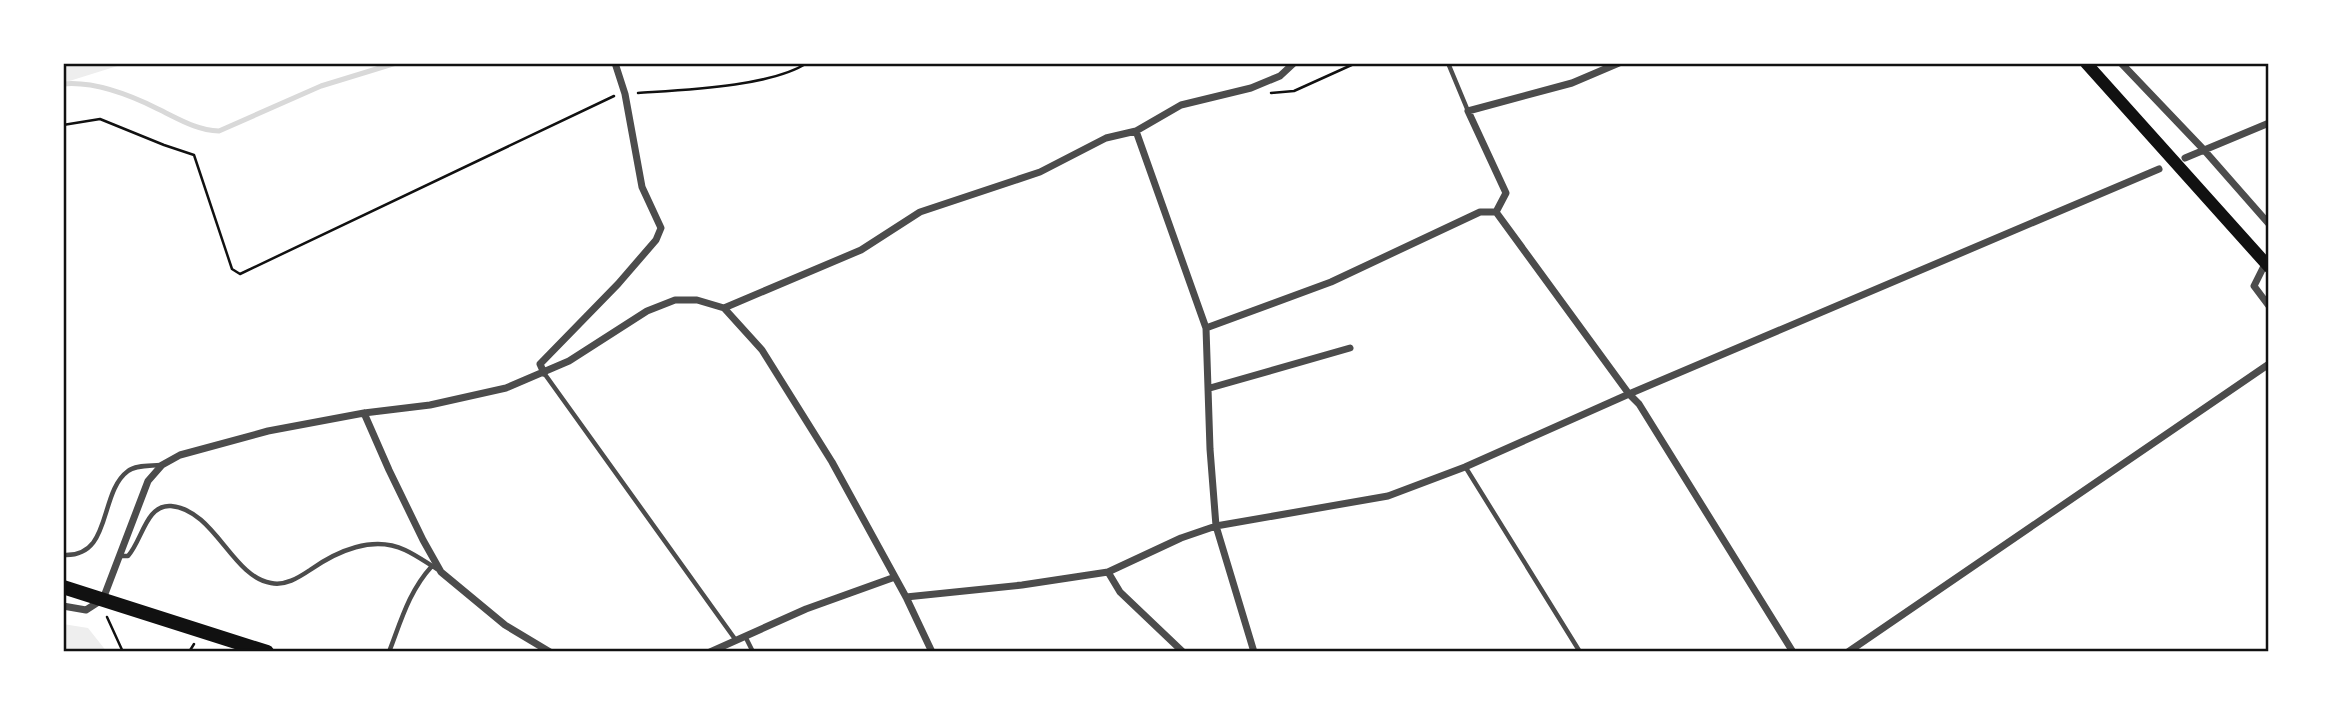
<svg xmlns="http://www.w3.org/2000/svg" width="2332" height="715" font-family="'Nunito Sans',sans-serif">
  <rect width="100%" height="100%" fill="#fff"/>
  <path fill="#eee" d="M63,63h64l-64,20z
    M63,624l25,4 19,24h-44z"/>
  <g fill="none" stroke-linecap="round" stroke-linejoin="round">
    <path stroke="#d9d9d9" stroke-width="5" d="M63,84c32,-3 67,11 95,25 21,10 38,21 61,22l102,-45 75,-23"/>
    <path stroke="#111" stroke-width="2.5" d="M638,93c44,-3 132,-6 169,-30
      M1271,93l23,-2 62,-28
      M63,125l37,-6 64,26 30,10 38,114 8,5 374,-178
      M107,617l16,35
      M189,652l5,-8"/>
    <path stroke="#4c4c4c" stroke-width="4.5" d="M1448,63l20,48
      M544,373l191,266
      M1466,468l114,184
      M63,555c50,3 35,-62 65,-84 7,-6 22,-5 32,-6
      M120,556h8c14,-15 18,-52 43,-50 44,4 61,71 100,77 14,3 27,-5 39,-13 27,-19 63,-35 95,-20 11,5 22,13 32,19
      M745,636l8,16
      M389,652c12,-31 20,-61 43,-86"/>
    <path stroke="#4c4c4c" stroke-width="7" d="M2121,63l83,87 65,74
      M1136,131l70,197 4,121 6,77 38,126
      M2185,158l84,-35
      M1496,212l133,182 10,10 154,248
      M1496,212l10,-19 -38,-82 104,-28 47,-20
      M2269,256l-15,30 15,20
      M724,308l137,-58 59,-38 120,-40 66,-34 30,-7 45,-26 70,-17 29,-12 14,-13
      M1206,328l125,-46 149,-70h16
      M544,373l-4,-9 78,-80 38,-44 5,-12 -19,-41 -17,-93 -10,-31
      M1210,388l140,-40
      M364,413l25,57 34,70 18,32 64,53 45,27
      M1108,572l12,20 63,60
      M906,597l116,-12 86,-13 73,-34 35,-12 172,-30 77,-29 164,-73 530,-225
      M63,606l23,4 17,-11 45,-118 14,-16 18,-10 88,-24 96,-18 66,-8 76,-17 63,-27 78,-50 28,-11h22l27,8 38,42 70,112 74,135 26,55
      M710,652l96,-43 89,-32
      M1848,652l421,-288"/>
    <path stroke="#111" stroke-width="12" d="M2086,63l183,204"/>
    <path stroke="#111" stroke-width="14" d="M63,587l204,65"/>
  </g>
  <rect width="2332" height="715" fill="none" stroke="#ffffff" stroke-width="130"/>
  <rect x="65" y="65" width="2202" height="585" fill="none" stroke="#111" stroke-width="2.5"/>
</svg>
